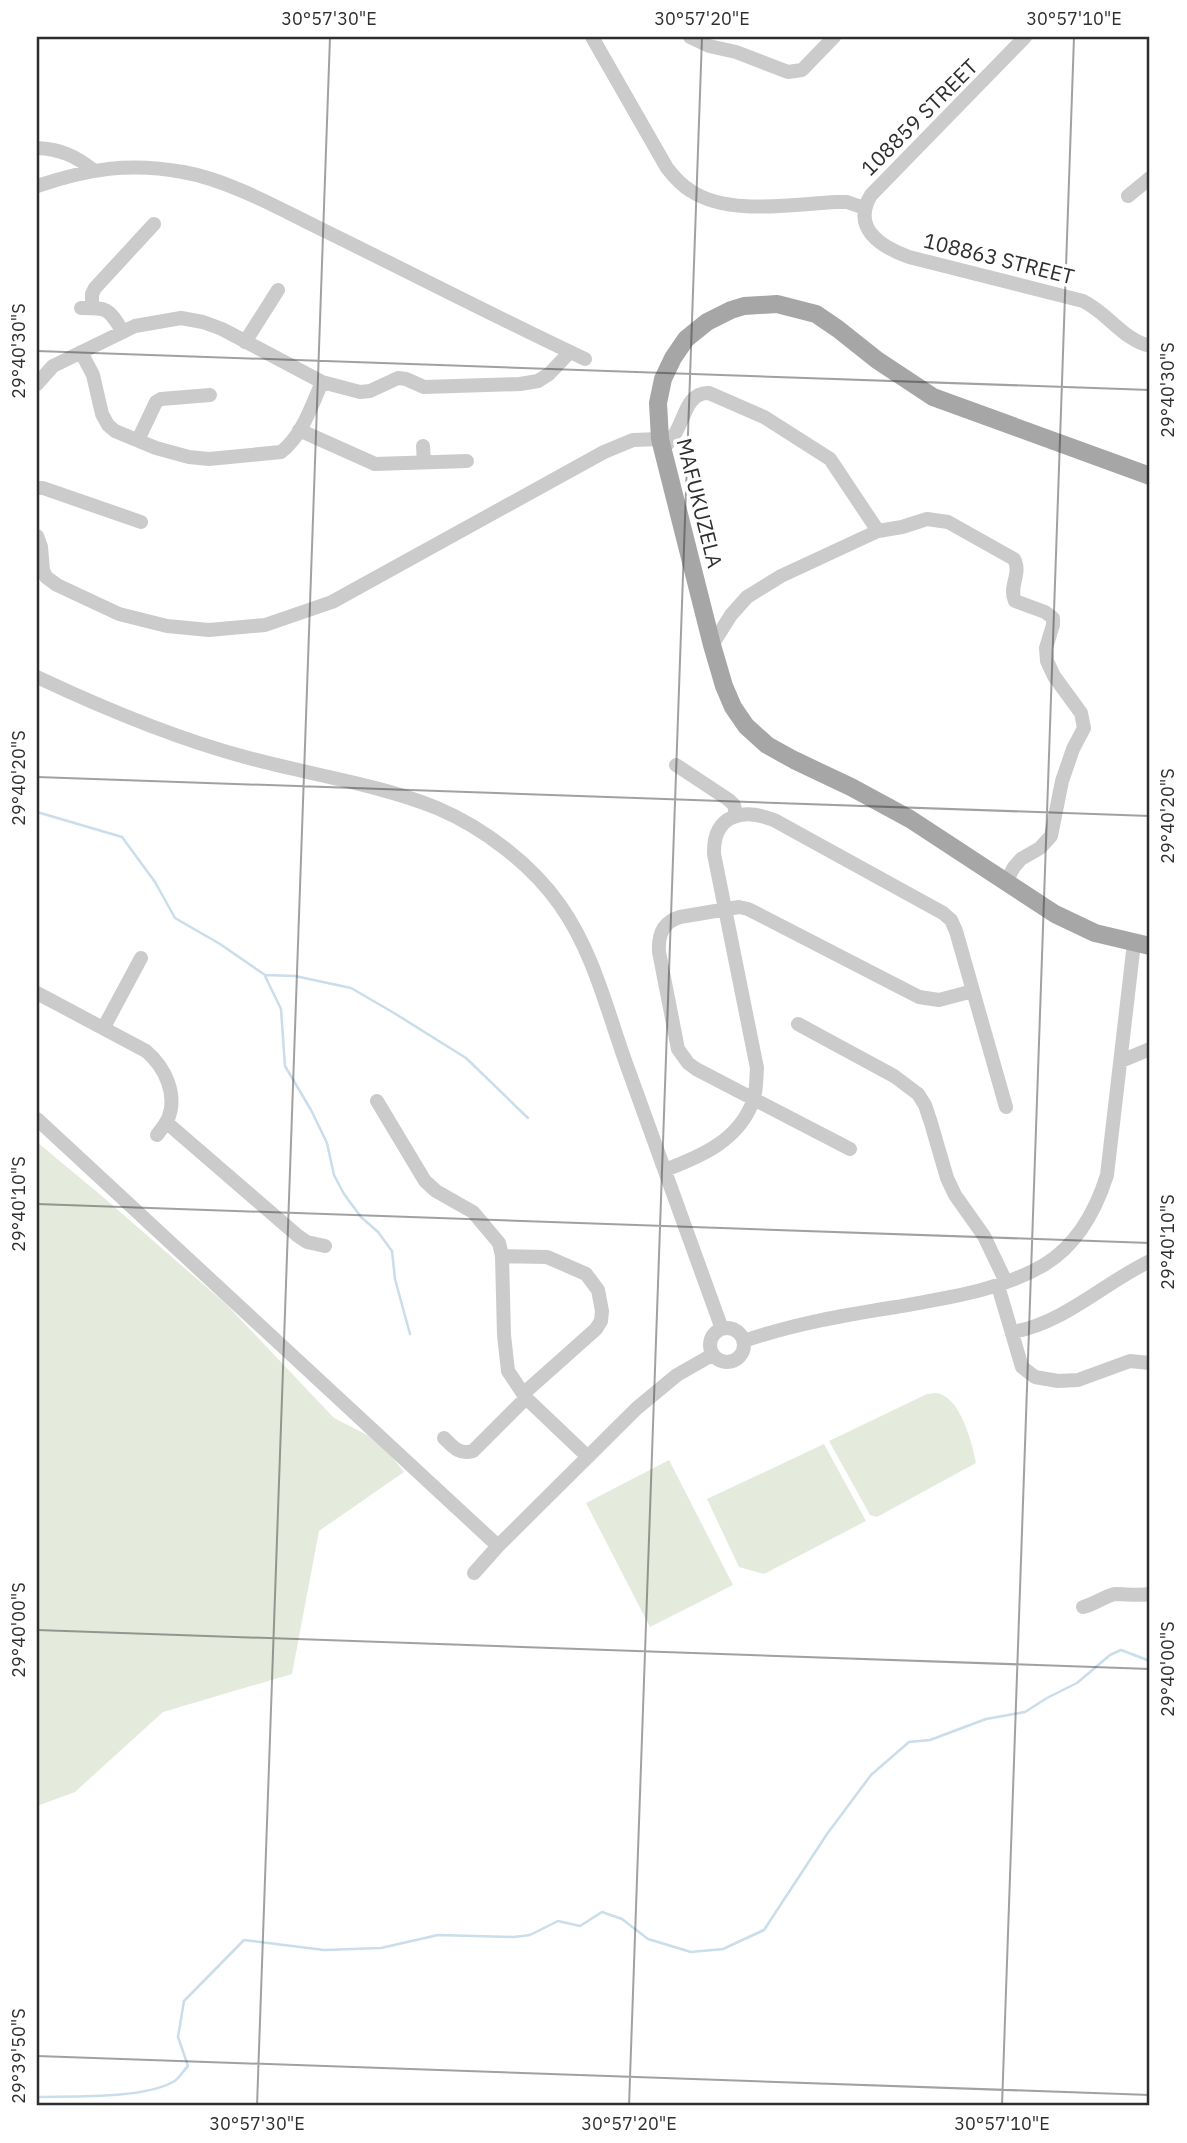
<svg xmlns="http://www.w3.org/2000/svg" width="1187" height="2143" font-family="'IBM Plex Sans',sans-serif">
  <rect width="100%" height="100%" fill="#fff"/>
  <path fill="#e4ebdc" d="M37,1142l66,55 124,108 107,113 45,23 25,31 -85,59 -27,143 -129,38 -88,80 -38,14z
    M936,1393c24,3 36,49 40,70l-99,54 -7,-2 -41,-74 98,-47z
    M824,1444l42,77 -102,53 -25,-7 -32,-68z
    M669,1460l64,125 -83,42 -64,-124z"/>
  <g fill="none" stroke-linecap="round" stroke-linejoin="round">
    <path stroke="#c9ddeb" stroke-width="2.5" d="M37,812l85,25 33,45 20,36 45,26 45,31 30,1 56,12 43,25 72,45 62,60
      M265,976l16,33 4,57 26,44 16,33 7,32 10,19 17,23 17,15 14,19 3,28 15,55
      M37,2097c35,-1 105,2 136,-15 6,-3 10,-11 15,-16l-10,-29 6,-36 60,-61 80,10 57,-2 57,-13 76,2 16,-2 28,-14 22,5 22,-14 20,7 26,20 43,13 32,-3 41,-19 63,-96 44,-59 38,-33 21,-2 56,-21 39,-7 22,-14 30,-15 33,-28 11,-5 29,11"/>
    <path stroke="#cbcbcb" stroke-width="14" d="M592,37l75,131c7,9 14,17 24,23 38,25 102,13 145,11h11l17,6
      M690,37l19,9 27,6 52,20 14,-2 32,-33
      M1025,37l-154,158c-20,33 10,52 38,62l174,44c25,12 40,39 67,45
      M37,148c23,1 39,8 56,22
      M37,186c51,-17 92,-24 146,-14 46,8 97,37 138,57 88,43 175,88 264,130
      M1128,196l22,-18
      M81,308c28,0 27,0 42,24
      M92,308v-14l3,-6 59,-64
      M245,342l33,-52
      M81,352l12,23 9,39 6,11 7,6 41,17 33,9 20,2 72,-7c21,-16 31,-47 41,-70
      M37,384l16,-18 82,-40 46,-8 22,4 19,7 100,53 38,10 10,-1 28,-13 8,1 18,8 96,-3 18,-3 11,-7 21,-22
      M299,430l76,34 92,-3
      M138,440l18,-38 5,-3 49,-4
      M423,446l1,16
      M663,449c5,-6 11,-12 14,-19 8,-14 11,-38 32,-37l55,24 66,42 48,72 -97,45 -34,21 -16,18 -19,30
      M37,488h6l98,34
      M878,531l24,-4 25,-8 21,3 66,37c8,15 -6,28 1,42l30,11 8,6v7l-7,23 1,13 7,15 27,37 3,15 -11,21 -11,32 -11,55 -11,12 -19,11 -7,8 -8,15
      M37,536l4,11 2,23 3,7 11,8 62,29 48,12 42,4 56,-5 67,-23 272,-150 29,-12 27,-1
      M37,677c68,32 139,62 212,81 62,17 129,26 188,50 47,20 94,56 123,97 34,48 47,106 67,161 31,88 64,175 95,263
      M676,765l53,35 5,5 2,10
      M37,993l109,58c19,16 33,45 21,70 -3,5 -7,10 -10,14
      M798,1024l96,52 24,18 7,11 6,18 16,55 8,17 29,41 22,46
      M104,1027l37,-69
      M1121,1061l29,-12
      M377,1101l48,80 11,10 37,21 26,31 3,13 2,79 4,36 18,27 62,59
      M37,1119l461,427
      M166,1122l132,114 9,6 18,4
      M850,1149l-154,-80 -8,-6 -10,-14 -19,-97c-1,-17 4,-30 21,-35l59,-10 9,2 171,88 20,3 34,-9
      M665,1170c37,-14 74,-30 88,-69 4,-10 3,-23 4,-33l-43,-214c-1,-40 29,-46 60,-34l169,93 8,7 5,11 50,176
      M502,1256l45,1 39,17 12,16 4,21 -1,10 -5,8 -73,65
      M998,1286l24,81 13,10 23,4 20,-1 52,-19 20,2
      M710 1345a17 17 0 1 1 34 0a17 17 0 1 1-34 0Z
      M1013,1332c51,-9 91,-49 137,-71
      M744,1341c49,-17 101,-26 152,-34 50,-9 103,-16 148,-42 33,-20 52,-55 63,-90l27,-232
      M444,1438c9,9 15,17 29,13l53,-53
      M474,1573l24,-27 139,-138 40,-33 35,-20
      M1083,1607c10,-2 24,-12 32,-13 12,0 23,2 35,0"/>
    <path stroke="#a6a6a6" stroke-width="18" d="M1150,476l-217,-79 -56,-37 -39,-31 -22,-15 -39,-10 -33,2 -13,4 -24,12 -21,17 -13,19 -10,21 -5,24 2,36 52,206 12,41 9,21 13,19 21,19 27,15 57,27 59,32 145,95 40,19 55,13"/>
  </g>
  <path fill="none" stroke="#2e2e2e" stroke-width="2" stroke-opacity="0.45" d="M37,351l1113,39M37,777l1113,39M37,1204l1113,39M37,1630l1113,39M37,2056l1113,39M257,2106l73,-2069M629,2106l73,-2069M1002,2106l72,-2069"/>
  <g text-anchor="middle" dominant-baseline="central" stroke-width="7" stroke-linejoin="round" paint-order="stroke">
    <g font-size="21" fill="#2e2e2e" stroke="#fff">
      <text transform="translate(919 117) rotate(-45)">108859 STREET</text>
      <text transform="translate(999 258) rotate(14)">108863 STREET</text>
      <text transform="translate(700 503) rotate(76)">MAFUKUZELA</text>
    </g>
  </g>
  <rect width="1187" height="2143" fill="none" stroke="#ffffff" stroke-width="77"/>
  <rect x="38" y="38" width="1110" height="2066" fill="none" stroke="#2e2e2e" stroke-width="2.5"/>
  <g font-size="18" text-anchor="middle" fill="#2e2e2e">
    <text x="329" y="25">30°57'30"E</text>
    <text x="702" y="25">30°57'20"E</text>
    <text x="1074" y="25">30°57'10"E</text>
    <text transform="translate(19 351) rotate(-90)" y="6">29°40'30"S</text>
    <text transform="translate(1168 390) rotate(-90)" y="6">29°40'30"S</text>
    <text transform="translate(19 778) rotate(-90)" y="6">29°40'20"S</text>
    <text transform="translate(1168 816) rotate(-90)" y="6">29°40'20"S</text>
    <text transform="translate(19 1204) rotate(-90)" y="6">29°40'10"S</text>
    <text transform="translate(1168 1242) rotate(-90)" y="6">29°40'10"S</text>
    <text transform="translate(19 1630) rotate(-90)" y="6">29°40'00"S</text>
    <text transform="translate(1168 1669) rotate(-90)" y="6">29°40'00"S</text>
    <text transform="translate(19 2056) rotate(-90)" y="6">29°39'50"S</text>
    <text x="257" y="2130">30°57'30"E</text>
    <text x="629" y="2130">30°57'20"E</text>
    <text x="1002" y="2130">30°57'10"E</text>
  </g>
</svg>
